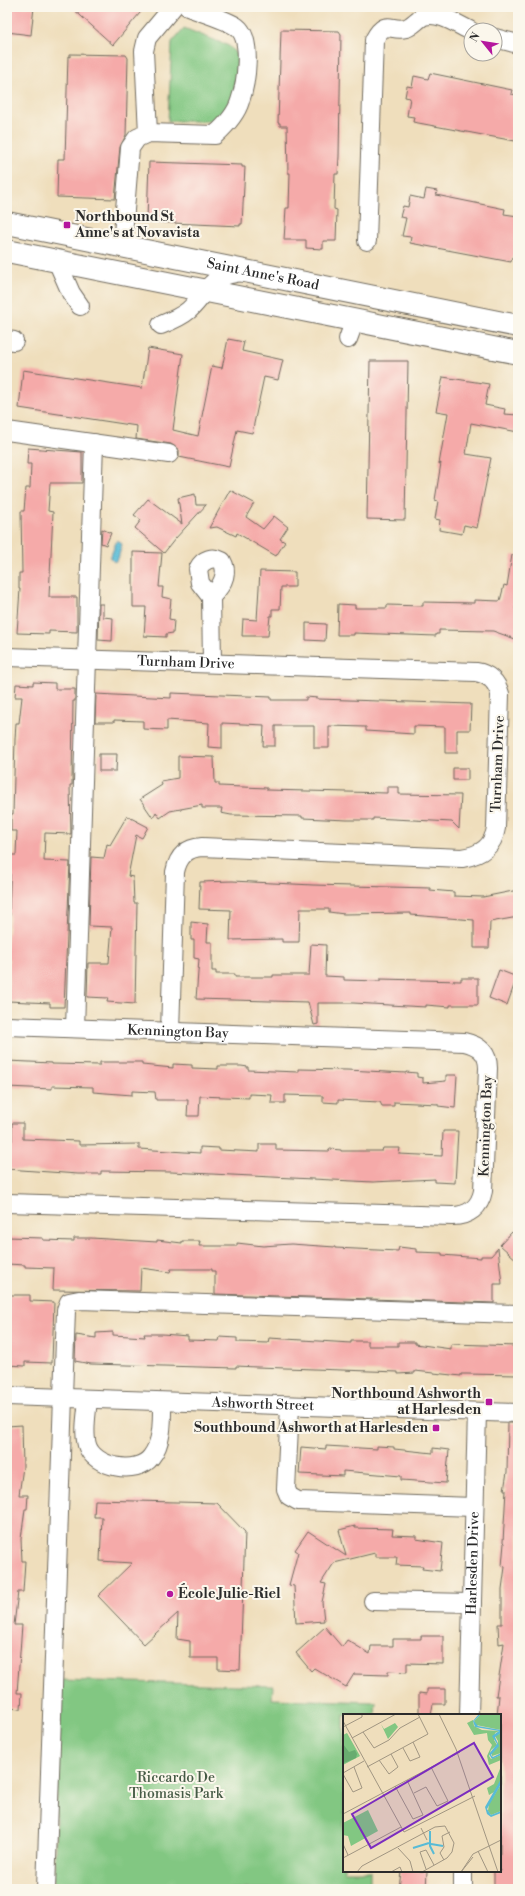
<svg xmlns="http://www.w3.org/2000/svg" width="525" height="1896" font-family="'Libre Bodoni',serif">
  <rect width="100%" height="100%" fill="#fbf7ec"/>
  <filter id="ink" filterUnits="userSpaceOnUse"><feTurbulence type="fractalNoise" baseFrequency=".025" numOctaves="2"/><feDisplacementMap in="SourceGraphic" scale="8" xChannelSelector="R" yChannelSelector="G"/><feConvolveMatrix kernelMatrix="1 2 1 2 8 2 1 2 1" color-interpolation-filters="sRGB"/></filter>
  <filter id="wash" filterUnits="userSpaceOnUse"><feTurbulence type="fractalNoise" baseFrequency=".012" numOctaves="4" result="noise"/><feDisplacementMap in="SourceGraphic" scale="16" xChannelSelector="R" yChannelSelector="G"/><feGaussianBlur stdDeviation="0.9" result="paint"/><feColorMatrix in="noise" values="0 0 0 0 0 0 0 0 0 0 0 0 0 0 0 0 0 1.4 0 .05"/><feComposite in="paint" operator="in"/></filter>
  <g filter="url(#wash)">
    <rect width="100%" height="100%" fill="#efdebc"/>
    <path fill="#82c782" stroke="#567956" d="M184,28l45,18 8,9 -1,45 -20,21h-48l4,-79z
      M60,1680l213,6 -1,13 104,3 -1,13h-31v156h26v18h-316z"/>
    <path fill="#58bbd6" stroke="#427380" d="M117,540l5,4 -4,15 -4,3 -4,-4z"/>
    <g id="blocks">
      <path fill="#f5aaa9" d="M7,7h27l-3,28 -24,-3z
        M71,7h74l-32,38z
        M281,30l58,1 2,3 -2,122 -1,18h-3l-1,35 3,1 -1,31h-13v8l-17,-1v-8h-22l2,-32h3l1,-35h-2l-1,-47h-7v-3h-2z
        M70,54l56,1 2,3 -2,77 -6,12 -5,52 -58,-2 1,-38h7l3,-103 2,1z
        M430,73l82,17 -1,4 7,1v42l-2,-1 -1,5 -102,-19 1,-5 -7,-1 3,-18 -5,-1 2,-11 5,1 2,-11 14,3z
        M149,162l93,3v2h3l-3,57h-2v2l-91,-4v-2h-2z
        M426,189l11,2 -1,4 69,14 -1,5 14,2v42l-6,-1 -1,5 -101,-19 1,-6 -9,-1 4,-18 -6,-1 3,-11 5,1 2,-11 14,3z
        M228,339l16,3 -2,9 41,9 -5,20 -14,-3 -12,56 -15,-3 -8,37 -50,-10v-7l-8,-6 -35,-5 1,-13 -118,-18 4,-38 119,18 6,-40 35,6 -10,76 25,6 14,-70 10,2z
        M370,361h38l-3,159 -38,-1z
        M443,377l46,7 -4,21 20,4 -1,5 14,1v17l-47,-9 -5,31 25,4 -14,70 -13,-3 -2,9 -23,-4 1,-10 -5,-1 3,-18 -3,-1 6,-37 -2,1 9,-51 -12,-2z
        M28,448l54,4v31h-32l-2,28 5,1 -4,85h28v35l-28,-1v3l-32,-1 3,-44h-1v-16h3l-1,-62h3l2,-23h4l1,-24h-4z
        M230,490l24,13 -8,14 17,12 11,-13 14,11 -8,12 5,3 -9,14 -39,-23 -1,3 -19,-9 -8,1z
        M195,494l1,11h10l-31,34 -11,14 -29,-25 6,-8 -7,-5 14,-16 34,25 -4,-26z
        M102,529l9,4 -5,12 -5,-2z
        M133,552l29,1 -3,34h4l-1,10 9,2 -2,20 5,1 -1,13 -7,1v3l-22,-1 2,-29h-13z
        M512,555l6,1v43l-3,10 3,1v30l-25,-9 -54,-1v4h-3v2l-82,-3v2h-17l1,-31 17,1v3h32v-3l36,1v-4l51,1v-3l26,1 4,-16 3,1z
        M260,571l35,1v15h-14l-1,22h-8v7h-2l-2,20h-26l1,-17 14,1z
        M99,604h4v13l10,1 -1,23 -14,-1z
        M306,623l20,1 -1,17 -19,-1z
        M33,682l22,1v6h20v12h-2l-1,84h-2l1,49 -26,-1 -1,28 26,1 -6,145h-14v-4l-42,-2 1,-42h-2v-15l3,-31h-1l2,-58h5l1,-24h-6v-17h2l2,-75 1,-16h3l3,-26h-7l1,-13 17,1z
        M171,693l100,4v3h35v-3l12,1v1l153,5 -1,26h-13v23h-12v-26l-31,-1v8l-48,-3v-4l-37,-1v22h-15v-22h-39v20h-12l1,-21 -42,-2v25l-14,-1 1,-24 -42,-3v10l-24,-1v-8l-29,-1v2h-19l1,-28 75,4z
        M99,754h18l-1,17h-17z
        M178,756l36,1 1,26h4v3l48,2v2l120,3v-6h12v7l62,1 -2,34 -7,-7 -19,-1 -60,-3v2h-26l-45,-2v-2l-71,-1 -10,-2 1,-5h-20v-3l-32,6 -10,7 -4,-6 -3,6 -13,-19 22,-14 -1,-4 17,-3z
        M453,768h15v12h-15z
        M127,816l21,11 -6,11 -6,-3 -8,41 5,1 1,26h3l-2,101 -28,-2 1,-4 -21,-1 1,-34h21l3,-36 -23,-1 2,-69 13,1 3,-14 3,1z
        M232,881l81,4 117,3v2l24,2v4l29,1 35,-7v27l-28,5 -1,26h-15v-28l-63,-5v-2l-67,1 -15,-2v-3h-29l-1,33h-17v-3l-52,1 1,-30 -32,-1 1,-27z
        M191,922l17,2 -1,18h5v29h4v3h19v3h38v-2h36l2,-31 15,1 -1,31 19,1v3l36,1v-2l81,2v-3h17v27h-28v2l-24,-2v2l-73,-4h-35v21l-4,1 -6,-23 -112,-3 3,-40 -5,-1v-18h-3z
        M499,970l18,7 -10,28 -18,-7z
        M7,1061l45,2v1l48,1v-3h42v3l31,3v-4l19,1v3l26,1v-3h23l7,1v3l50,2v-3l49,1 59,3v-1l11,1v4l6,1v5l23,-2v-6h11l-2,33 -17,-2v-2l-44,-2v4h-12l-2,-4 -42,-2v3l-15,-1v-6l-38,-1v8h-14l1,-8 -23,-1v4l-49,-2 -1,20h-12l1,-16h-32l-1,-8 -23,-1v4l-39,-3v-5l-41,-1v3l-45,-2z
        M12,1123h11v16l56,2v4l60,-1v5l61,4v-6l19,1v2l40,2v-8h17v6l53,1 1,-2 11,1v1h41l1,-3h17l-1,6 43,2 1,-25h15l-3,52 -20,-1v-3l-62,3 -202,-10 -70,-1v3h-23l-71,-5v-28h5z
        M512,1232l6,5v24l-18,-16z
        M7,1237l36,1v2l31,1v-3h17l66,4v-2l25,3v-2h18l-1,5h38v-3l26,3 28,-2 44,3v1l63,3 1,-4 17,2v3l26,1v2l39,3v-2h10l7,-8 4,36h-8v19l-279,-9v-23h-3v-2h-41l-1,3 -29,-4 -1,23 -87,-1 1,-22 -29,-1v-2l-18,-1z
        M7,1295h23v6l24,1 -2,61 -27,-1v4l-18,-1z
        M113,1332v3l32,2 -1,-3h18l26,2v4l31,1 1,-4 17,1v4l31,1 1,-5 82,5v-2h17v5h30v-4h17v2l36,5v-5l67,2v29l-51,-1h-6v2l-46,-5v2l-17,1v-2l-141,-5 -21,-1v2l-145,-4 -16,-3 1,-26 20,3v-5z
        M508,1423h10v455l-1,11h-23v-18h6v-156h-3l2,-19h-3l8,-53 -5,1 -1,-20h4v-35l3,-22 -3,-1 2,-23 -1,-1 3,-52h-2l3,-18z
        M22,1425l1,42 -4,28h9l-1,14h-2l-4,30 1,22h3l-2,31h-5l-4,33h8l-5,68h5l-1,16 -14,-1v-282z
        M326,1446l51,3v-3l17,1v2l39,4v-5l16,2 -3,33 -45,-3v-4l-58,-5v5l-44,-2 2,-27 25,2z
        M95,1500l122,3 28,29 -5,138 -22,-1v-11h-28v-17l-13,-2 1,-26 -34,31 -46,-48 34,-33 -32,-2 2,-44h-8z
        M355,1526v2l38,1 -1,6 24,1v3l27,4 -3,28 -18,-2 1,-3 -27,-1 1,-8h-22v-4l-41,10 -13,20 5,1 -4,18 2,19 -28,2 -2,-37 -5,-1 9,-33 -3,-2 13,-19 38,25 -7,-26z
        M325,1627l17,20 5,-7 23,14 1,-8h22v-7h28v-3h22v28l-36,-1v9l-19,-1v4l-34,-1 -8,13 -32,-19 -3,3 -15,-18z
        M427,1689h18v15h-12l-2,11h-12v-22l8,1z
        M401,1871h26l-1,18h-27z"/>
    </g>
  </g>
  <g filter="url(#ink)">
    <use href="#blocks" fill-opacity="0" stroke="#706a5e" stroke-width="1"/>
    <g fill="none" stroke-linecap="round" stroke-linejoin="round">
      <g stroke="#706a5e" stroke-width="20">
        <g id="minor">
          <path d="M495,38l23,6"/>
          <path d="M148,133l-4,-82 3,-13 26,-31"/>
          <path d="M367,241l7,-201c12,-22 16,-8 32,-12 7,-2 11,-9 18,-12 15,-5 34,9 47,15"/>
          <path d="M122,247l8,-99 7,-10 11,-5 67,2c10,-9 21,-20 25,-34 6,-17 13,-62 -3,-74 -9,-7 -37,-15 -49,-20"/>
          <path d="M57,261l14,32 9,13"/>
          <path d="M161,325c10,-4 20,-8 28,-15 22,-21 19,-35 55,-38"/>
          <path d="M348,339l7,-19"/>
          <path d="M7,340l7,1"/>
          <path d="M7,431l162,23"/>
          <path d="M211,597l-11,-14 -2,-14c5,-10 15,-13 24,-8 8,14 -2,27 -11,36l1,66"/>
          <path id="s1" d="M7,657l469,15c13,2 21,10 24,22l-4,134c-3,19 -15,27 -34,30l-260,-11c-16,1 -24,10 -27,25l-5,160"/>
          <path id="s2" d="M7,1026l457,16c14,3 24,10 24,26l-5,123c-3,16 -14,25 -31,25l-445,-13"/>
          <path d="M75,1028l19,-585"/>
          <path id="s3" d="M7,1396l511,17"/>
          <path d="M88,1399c-1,14 -5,32 -1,46 6,22 50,31 64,12 12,-15 11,-37 11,-55"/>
          <path d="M290,1406l-4,83 3,7 9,5 176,6"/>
          <path d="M373,1601l99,2"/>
          <path id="s4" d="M469,1715l8,-303"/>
          <path d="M46,1889l20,-579 3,-8 10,-2 439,14"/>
          <path d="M463,1889v-18"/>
        </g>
      </g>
      <g stroke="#706a5e" stroke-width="24">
        <g id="major">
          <path id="s5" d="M7,223l511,103"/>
          <path d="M7,251l511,102"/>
        </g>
      </g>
      <use href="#minor" stroke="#fff" stroke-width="18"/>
      <use href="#major" stroke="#fff" stroke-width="22"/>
    </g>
  </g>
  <g fill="#b5179e" stroke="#fbf7ec" stroke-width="1.5">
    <rect x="63" y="221" width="8" height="8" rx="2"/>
    <rect x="485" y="1398" width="8" height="8" rx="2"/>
    <rect x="432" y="1424" width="8" height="8" rx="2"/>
    <circle cx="170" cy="1594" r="4"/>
  </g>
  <g text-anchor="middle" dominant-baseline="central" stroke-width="4" stroke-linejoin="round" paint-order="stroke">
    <g font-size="14" font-weight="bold" fill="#2b2b2b" stroke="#fbf7ec" text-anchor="start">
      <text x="75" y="217">Northbound St<tspan x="75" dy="16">Anne's at Novavista</tspan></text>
      <text x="481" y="1394" text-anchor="end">Northbound Ashworth<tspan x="481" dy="16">at Harlesden</tspan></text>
      <text x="428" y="1428" text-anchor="end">Southbound Ashworth at Harlesden</text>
      <text x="178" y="1594">École Julie-Riel</text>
    </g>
    <g font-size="14" fill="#2b2b2b" stroke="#fbf7ec">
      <text stroke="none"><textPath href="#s5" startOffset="261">Saint Anne's Road</textPath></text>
      <text stroke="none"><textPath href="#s1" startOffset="179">Turnham Drive</textPath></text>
      <text transform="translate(498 764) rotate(-88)">Turnham Drive</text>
      <text stroke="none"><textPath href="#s2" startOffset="171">Kennington Bay</textPath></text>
      <text transform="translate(486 1126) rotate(-88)">Kennington Bay</text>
      <text stroke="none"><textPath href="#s3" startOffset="256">Ashworth Street</textPath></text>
      <text stroke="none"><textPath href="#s4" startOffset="152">Harlesden Drive</textPath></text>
    </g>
    <g font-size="14" fill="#455a45" stroke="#fbf7ec">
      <text x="176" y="1778">Riccardo De<tspan x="176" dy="16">Thomasis Park</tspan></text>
    </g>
  </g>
  <g transform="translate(343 1714)">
    <rect width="158" height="158" fill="#efdebc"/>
    <path d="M138,0h20v16l-25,-5 -2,-4zM130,6l1,6 8,4 17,1 -4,2 -1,7 3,5 -6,5 -2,6 2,3 10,-4v5l-12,5 -2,-9 5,-11 -4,-5 -1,-7 -13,2 -7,-12zM52,9l3,4 -10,12 -7,-15 3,5zM4,19l13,23 -17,9v-30zM158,19v20l-9,3v-5l5,-3 1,-7 -3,-5zM158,52l-1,16 -6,10 -5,3 -2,-7 7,-4zM158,70v27l-10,4 -3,-4 1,-7zM25,96l10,21 -27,15 -3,-10 -5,-1v-12z" fill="#82c782"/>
    <path d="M0,30l6,8 6,-2 2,4 -1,4 -12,5z" fill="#69ac70"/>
    <path d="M136,0h2l-7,7 4,5 23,4v3l-6,4 4,9 -8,9 2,2 8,-4v2l-9,4 -3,-5 8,-10 -5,-8 7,-5 -24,-4 -2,-6zM158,65v5l-14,25 4,6 10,-4v2l-10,4 -4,-3 -2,-7z" fill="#58bbd6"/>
    <path fill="none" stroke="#58bbd6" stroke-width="2" d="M87,117v15l4,8M88,130l12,2M70,134l16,-5"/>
    <path fill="none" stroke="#a19682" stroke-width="1" d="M96,0l17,35 42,123M0,7l61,111 71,-36M0,13l19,-10v-3M20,18l11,16 15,-8 11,-12 20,-11M9,24l44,-24M60,34l7,13 10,-4 -7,-15M36,46l10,14 9,-7 -7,-13M24,53l61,-33 -10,-20M0,59l21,-12M0,60l10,18 9,-4 -8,-21M52,72l18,33 10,-4 -16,-35M71,79l12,-6 11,19 11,-5 -17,-34M0,100l117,-62M78,114l6,12M0,130l5,11M55,134l12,13 3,11M135,137l10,21M0,144l58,-31M101,146l-4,-7 4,-6 -2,-11 8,-4M83,155l-6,-17 6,-2 8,15M14,158l5,-6 73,-39 10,-1 9,17 -2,9 -5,6 -25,14M48,158l9,-5 2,5M118,158l12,-18 28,-14M118,158l12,-15"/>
    <path fill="#7b2cbf" fill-opacity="0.15" stroke="#7b2cbf" stroke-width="2" d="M131,29l19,34 -122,71 -19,-34z"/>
    <rect width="158" height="158" fill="none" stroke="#2b2b2b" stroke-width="2"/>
  </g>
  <rect width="525" height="1896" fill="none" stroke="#fbf7ec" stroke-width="24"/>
  <g transform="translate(483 42) rotate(300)"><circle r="19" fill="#fbf7ec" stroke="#a8a59f"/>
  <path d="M0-3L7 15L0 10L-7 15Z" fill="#b5179e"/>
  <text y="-6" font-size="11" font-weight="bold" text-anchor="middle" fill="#2b2b2b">N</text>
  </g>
</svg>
